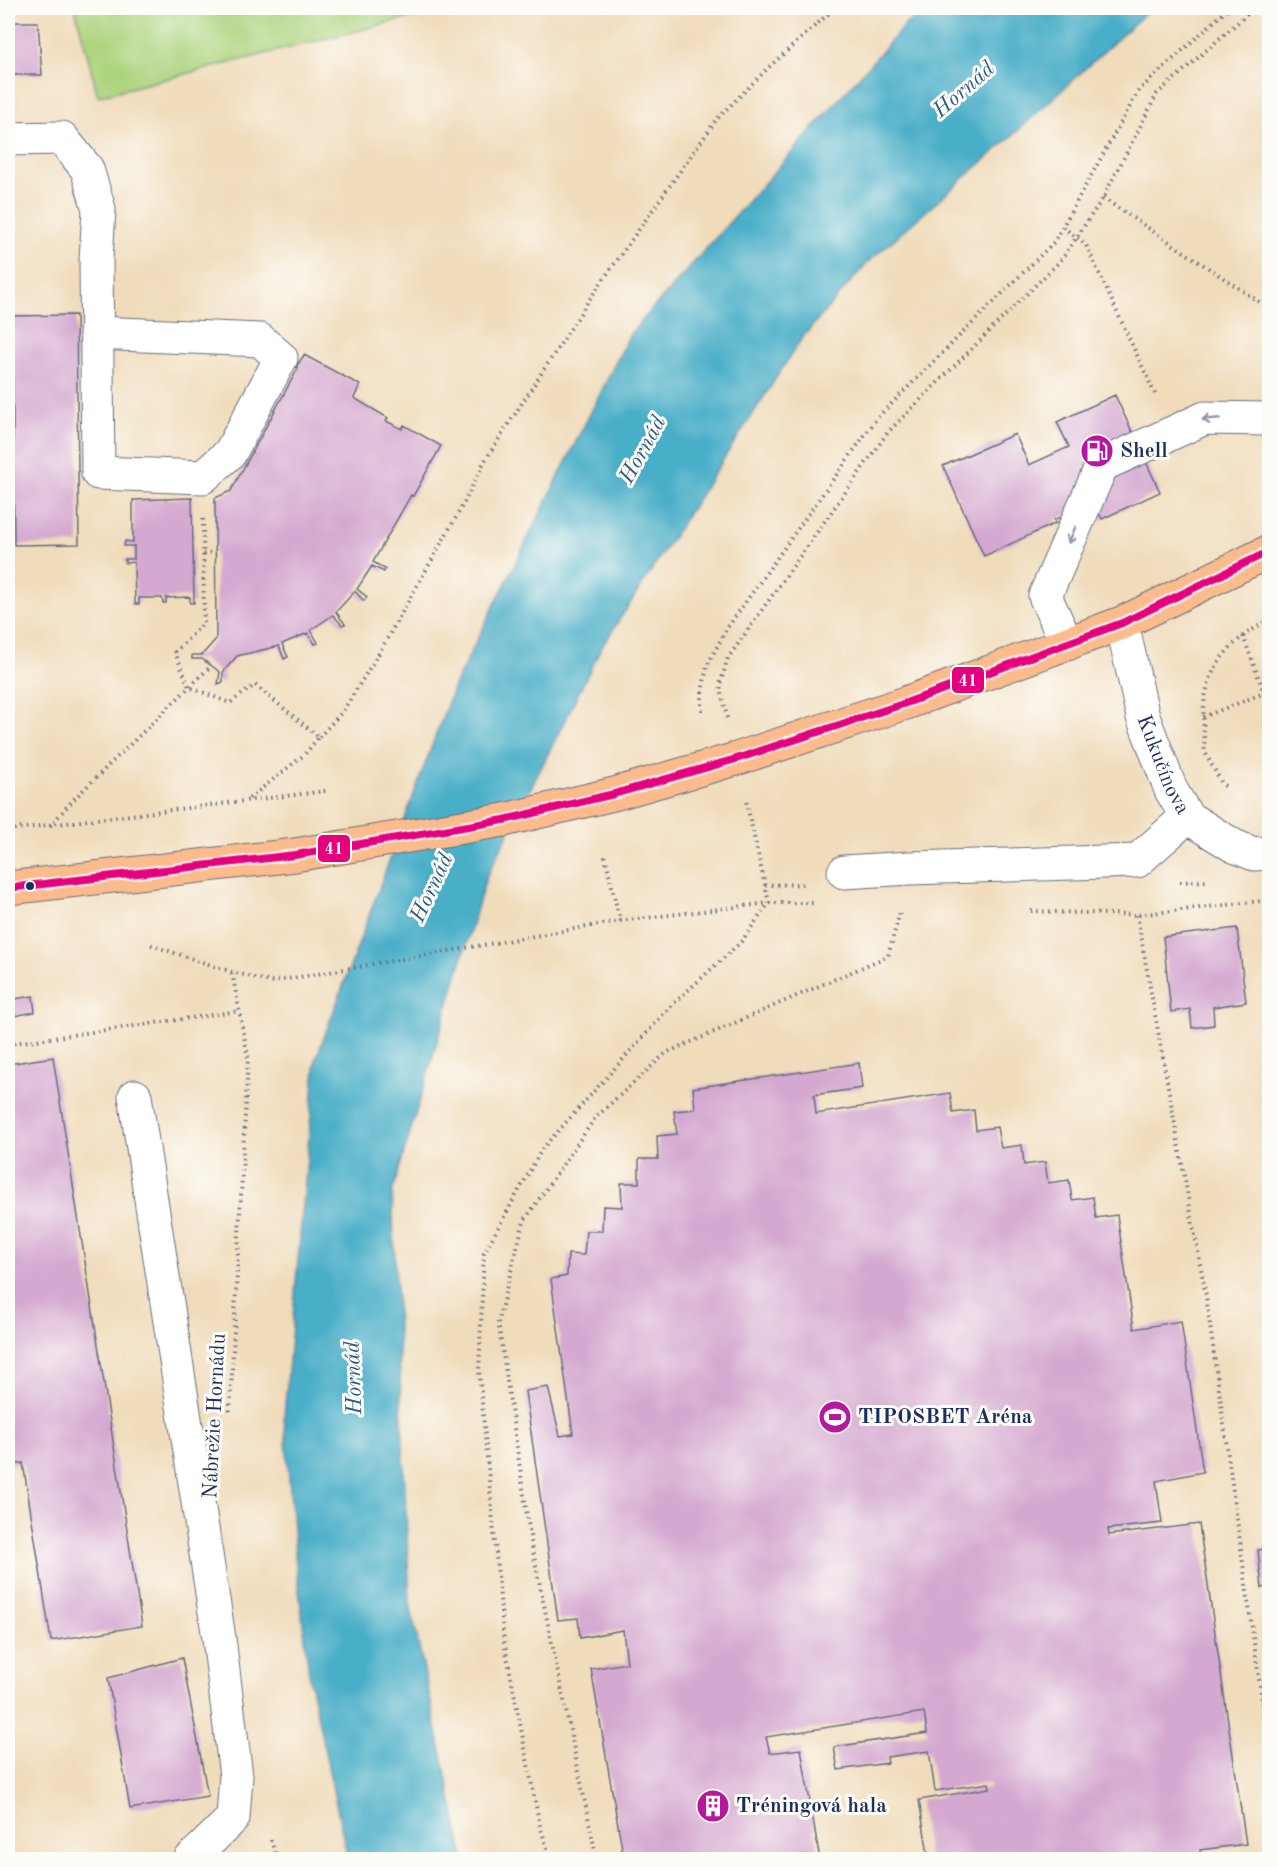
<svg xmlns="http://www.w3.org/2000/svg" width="1277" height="1867" font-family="'Old Standard TT',serif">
  <rect width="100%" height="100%" fill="#fdfcf7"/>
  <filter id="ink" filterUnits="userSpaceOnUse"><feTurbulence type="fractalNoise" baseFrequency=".0167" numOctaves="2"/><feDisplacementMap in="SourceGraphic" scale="12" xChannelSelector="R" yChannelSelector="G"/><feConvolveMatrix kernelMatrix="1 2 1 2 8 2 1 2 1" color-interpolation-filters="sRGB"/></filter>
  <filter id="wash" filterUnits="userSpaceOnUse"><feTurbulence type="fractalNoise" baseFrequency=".008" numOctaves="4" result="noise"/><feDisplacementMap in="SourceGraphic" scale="24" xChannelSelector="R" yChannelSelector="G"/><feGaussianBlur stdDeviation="1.35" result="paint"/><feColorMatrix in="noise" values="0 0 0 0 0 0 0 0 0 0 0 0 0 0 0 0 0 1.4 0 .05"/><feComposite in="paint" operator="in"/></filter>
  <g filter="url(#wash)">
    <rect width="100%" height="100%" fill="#f0dcbb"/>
    <path fill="#abd37d" stroke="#63816e" stroke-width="1.5" d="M75,8h373l-350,88z"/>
    <path fill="#48aec8" stroke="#326e93" stroke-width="1.5" d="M927,8h224l-140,129 -144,126 -65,75 -201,310 -115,230 -94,315 18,411 54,255 -116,1 -38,-179 -14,-115 -12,-150 32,-357 138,-373 176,-352 276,-310z"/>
    <g id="blocks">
      <path fill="#d4a8d0" d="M8,22h30l4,53h-34z
        M76,315l3,229 -65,1 -2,-229z
        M304,355l56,30 -6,13 34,20 -2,3 16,8 2,-4 37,21 -28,50 -2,-1 -38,67 12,7 -1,3 -12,-6 -15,23 10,8 -3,4 -9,-10 -19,21 9,12 -3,1 -9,-10 -22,15 7,13 -3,1 -7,-11 -26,11 6,13 -4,2 -5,-13 -42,10 -14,16v10l-5,2 2,-12 -18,-13h-10v-4h10l14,-16 -1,-141 16,-7 67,-123 -2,-1z
        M1115,395l45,97 -58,27 -8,-17 -40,18 2,3 -72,33 -41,-90 72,-32 14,31 40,-18 -12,-25z
        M192,498l2,105h-4v-6l-24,1v5h-3l-1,-5h-23v6h-4l-1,-42 -9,1v-4h9v-13h-10l1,-5 8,1v-42z
        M1237,928l9,74 -33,5 1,18 -22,3 -2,-19 -19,3 -8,-75z
        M33,996l2,16 -27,5v-17z
        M53,1057l89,569 -91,15 -28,-178 -15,3v-402z
        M859,1063l3,25 -48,7 2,19 134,-21 3,20 21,-3 2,20 21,-3 4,21 21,-3 2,20 21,-3 3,21 21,-3 3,20 21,-3 3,21 21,-3 17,114 47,-8 22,151 -47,9 6,42 -54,6 1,6 90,-11 47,320 -46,6 1,10h-272l-10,-60 71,-12 -1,-5 -54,8 -6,-40 -42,6 1,6 -50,7 -4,-23 93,-14 -3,-21 -158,25 4,16 31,-4 19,111h-196l-33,-191 36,-6 -4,-33 -43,8 -2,-20 -20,2 -33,-229 23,-4 12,49 13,-2 -22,-155 16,-3 1,-22 16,1 2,-24h16l1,-25 19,1 -1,-24h18v-24h19l-1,-23 20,-2 -3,-23 21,-2 -2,-21z
        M1269,1548v39l-7,1 -4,-38z
        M182,1658l26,138 -78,13 -22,-131z"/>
    </g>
  </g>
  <g filter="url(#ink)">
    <use href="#blocks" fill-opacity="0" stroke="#666c7f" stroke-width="1.5"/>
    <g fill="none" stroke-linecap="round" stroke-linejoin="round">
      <g stroke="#666c7f" stroke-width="35">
        <g id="minor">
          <path d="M8,139l54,-1 25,31 12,40 -3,51 2,213 105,4 27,-24 51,-95 -21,-18 -164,-7"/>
          <path id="s1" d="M1122,623l21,94 28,73 16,27 47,29 20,8 16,-1"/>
          <path d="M1067,644l-22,-48 57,-131 103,-47 65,1"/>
          <path d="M844,872l66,-4 227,-7 50,-44"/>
          <path d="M135,1096l84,542 17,138 -3,42 -43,42"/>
        </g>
      </g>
      <g stroke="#666c7f" stroke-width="35">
        <path id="major" d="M8,888l287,-33 209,-35 110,-26 122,-35 170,-56 216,-80 148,-72"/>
      </g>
      <path stroke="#666c7f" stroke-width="4" stroke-dasharray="1.5 4.5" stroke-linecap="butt" d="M1103,198l167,111
        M1063,227l23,18 69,149
        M203,519l1,104 -29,29 14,35 41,16 25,-18 64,52 -15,18 -58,46
        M203,554l13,-2
        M1243,636l27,73
        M702,711v-19l5,-26 20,-38 150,-210 177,-176 85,-152 90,-82
        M1203,717l61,-24
        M727,718l-7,-33 8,-27 160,-226 174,-173 41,-61 54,-104 97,-86
        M319,737l24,-26 36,-58 85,-150 20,-41 107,-165 126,-178 52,-52 66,-59
        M1225,786l-3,-2c-5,-11 -13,-22 -17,-33 -1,-6 -1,-13 -1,-19 -5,-53 18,-89 66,-112
        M50,826l23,-26 138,-134
        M8,830l318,-39
        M605,856l15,65
        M1180,882l26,-1
        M765,885l39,-1
        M1031,911l106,4 133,-15
        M1137,915l69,381 64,462
        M151,945l81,27 39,10 349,-61 149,-18h45
        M8,1044l231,-33
        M230,1411l18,-354 -16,-85
        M271,1840l6,20
        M551,1860l-11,-34 -36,-185 -25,-270 5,-118 58,-104 129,-143 70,-64 28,-39 -23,-102
        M597,1860l-66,-318 -33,-221 26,-100 71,-103 71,-65 222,-97 12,-44"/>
      <use href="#minor" stroke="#fff" stroke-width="33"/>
      <use href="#major" stroke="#fbbb8d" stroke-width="33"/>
      <g stroke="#fdfcf7" stroke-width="12">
        <path id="bus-1" d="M8,888l287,-33 209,-35 110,-26 122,-35 170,-56 216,-80 148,-72"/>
      </g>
      <use href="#bus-1" stroke="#e5007d" stroke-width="8"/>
    </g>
    <defs><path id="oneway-shaft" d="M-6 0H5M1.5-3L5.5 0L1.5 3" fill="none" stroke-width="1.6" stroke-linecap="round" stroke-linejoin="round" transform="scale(1.5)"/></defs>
    <g stroke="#8d97ae">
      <use href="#oneway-shaft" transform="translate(1211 419) rotate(175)"/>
      <use href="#oneway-shaft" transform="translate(1072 535) rotate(113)"/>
    </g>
  </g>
  <defs>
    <g id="fuel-disc" transform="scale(1.725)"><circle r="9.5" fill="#b5179e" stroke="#fdfcf7"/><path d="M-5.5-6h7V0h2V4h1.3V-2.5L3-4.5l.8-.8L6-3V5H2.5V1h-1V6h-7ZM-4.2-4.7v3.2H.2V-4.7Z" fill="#fff"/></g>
    <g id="stadium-disc" transform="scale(1.725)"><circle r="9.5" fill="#b5179e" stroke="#fdfcf7"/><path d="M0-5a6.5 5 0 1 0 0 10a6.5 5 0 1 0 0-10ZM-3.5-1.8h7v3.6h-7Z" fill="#fff"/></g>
    <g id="building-disc" transform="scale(1.725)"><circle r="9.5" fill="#b5179e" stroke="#fdfcf7"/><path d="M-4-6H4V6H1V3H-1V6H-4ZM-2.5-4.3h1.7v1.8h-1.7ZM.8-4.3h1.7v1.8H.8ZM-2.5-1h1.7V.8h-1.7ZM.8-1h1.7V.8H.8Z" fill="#fff"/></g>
  </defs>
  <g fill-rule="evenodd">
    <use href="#fuel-disc" x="1097" y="451"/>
    <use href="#stadium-disc" x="835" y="1417"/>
    <use href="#building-disc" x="713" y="1806"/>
  </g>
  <circle fill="#1b2f5e" stroke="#fdfcf7" stroke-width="2" cx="30" cy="886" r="5"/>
  <g text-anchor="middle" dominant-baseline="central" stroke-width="6" stroke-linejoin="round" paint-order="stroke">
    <g font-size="21" font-weight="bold" fill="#1b2f5e" stroke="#fdfcf7" text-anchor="start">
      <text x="1120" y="451">Shell</text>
      <text x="858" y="1417">TIPOSBET Aréna</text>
      <text x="736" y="1806">Tréningová hala</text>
    </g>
    <g font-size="21" fill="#1b2f5e" stroke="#fdfcf7">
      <text stroke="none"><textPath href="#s1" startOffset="148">Kukučínova</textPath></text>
      <text transform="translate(215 1416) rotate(-87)">Nábrežie Hornádu</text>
    </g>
    <g font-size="22" font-style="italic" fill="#2b5b83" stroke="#fdfcf7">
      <text transform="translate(964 90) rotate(-41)">Hornád</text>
      <text transform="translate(643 450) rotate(-61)">Hornád</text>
      <text transform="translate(432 888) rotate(-65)">Hornád</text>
      <text transform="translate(354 1378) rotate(-92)">Hornád</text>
    </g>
  </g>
  <g stroke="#fdfcf7" stroke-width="2">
    <rect x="951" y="666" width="34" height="28" rx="6" fill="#e5007d"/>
    <rect x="317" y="834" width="34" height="29" rx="6" fill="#e5007d"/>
  </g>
  <g font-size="16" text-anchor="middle" font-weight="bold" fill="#fff">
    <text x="968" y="686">41</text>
    <text x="334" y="854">41</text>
  </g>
  <rect width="1277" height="1867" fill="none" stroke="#fdfcf7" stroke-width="30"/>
</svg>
